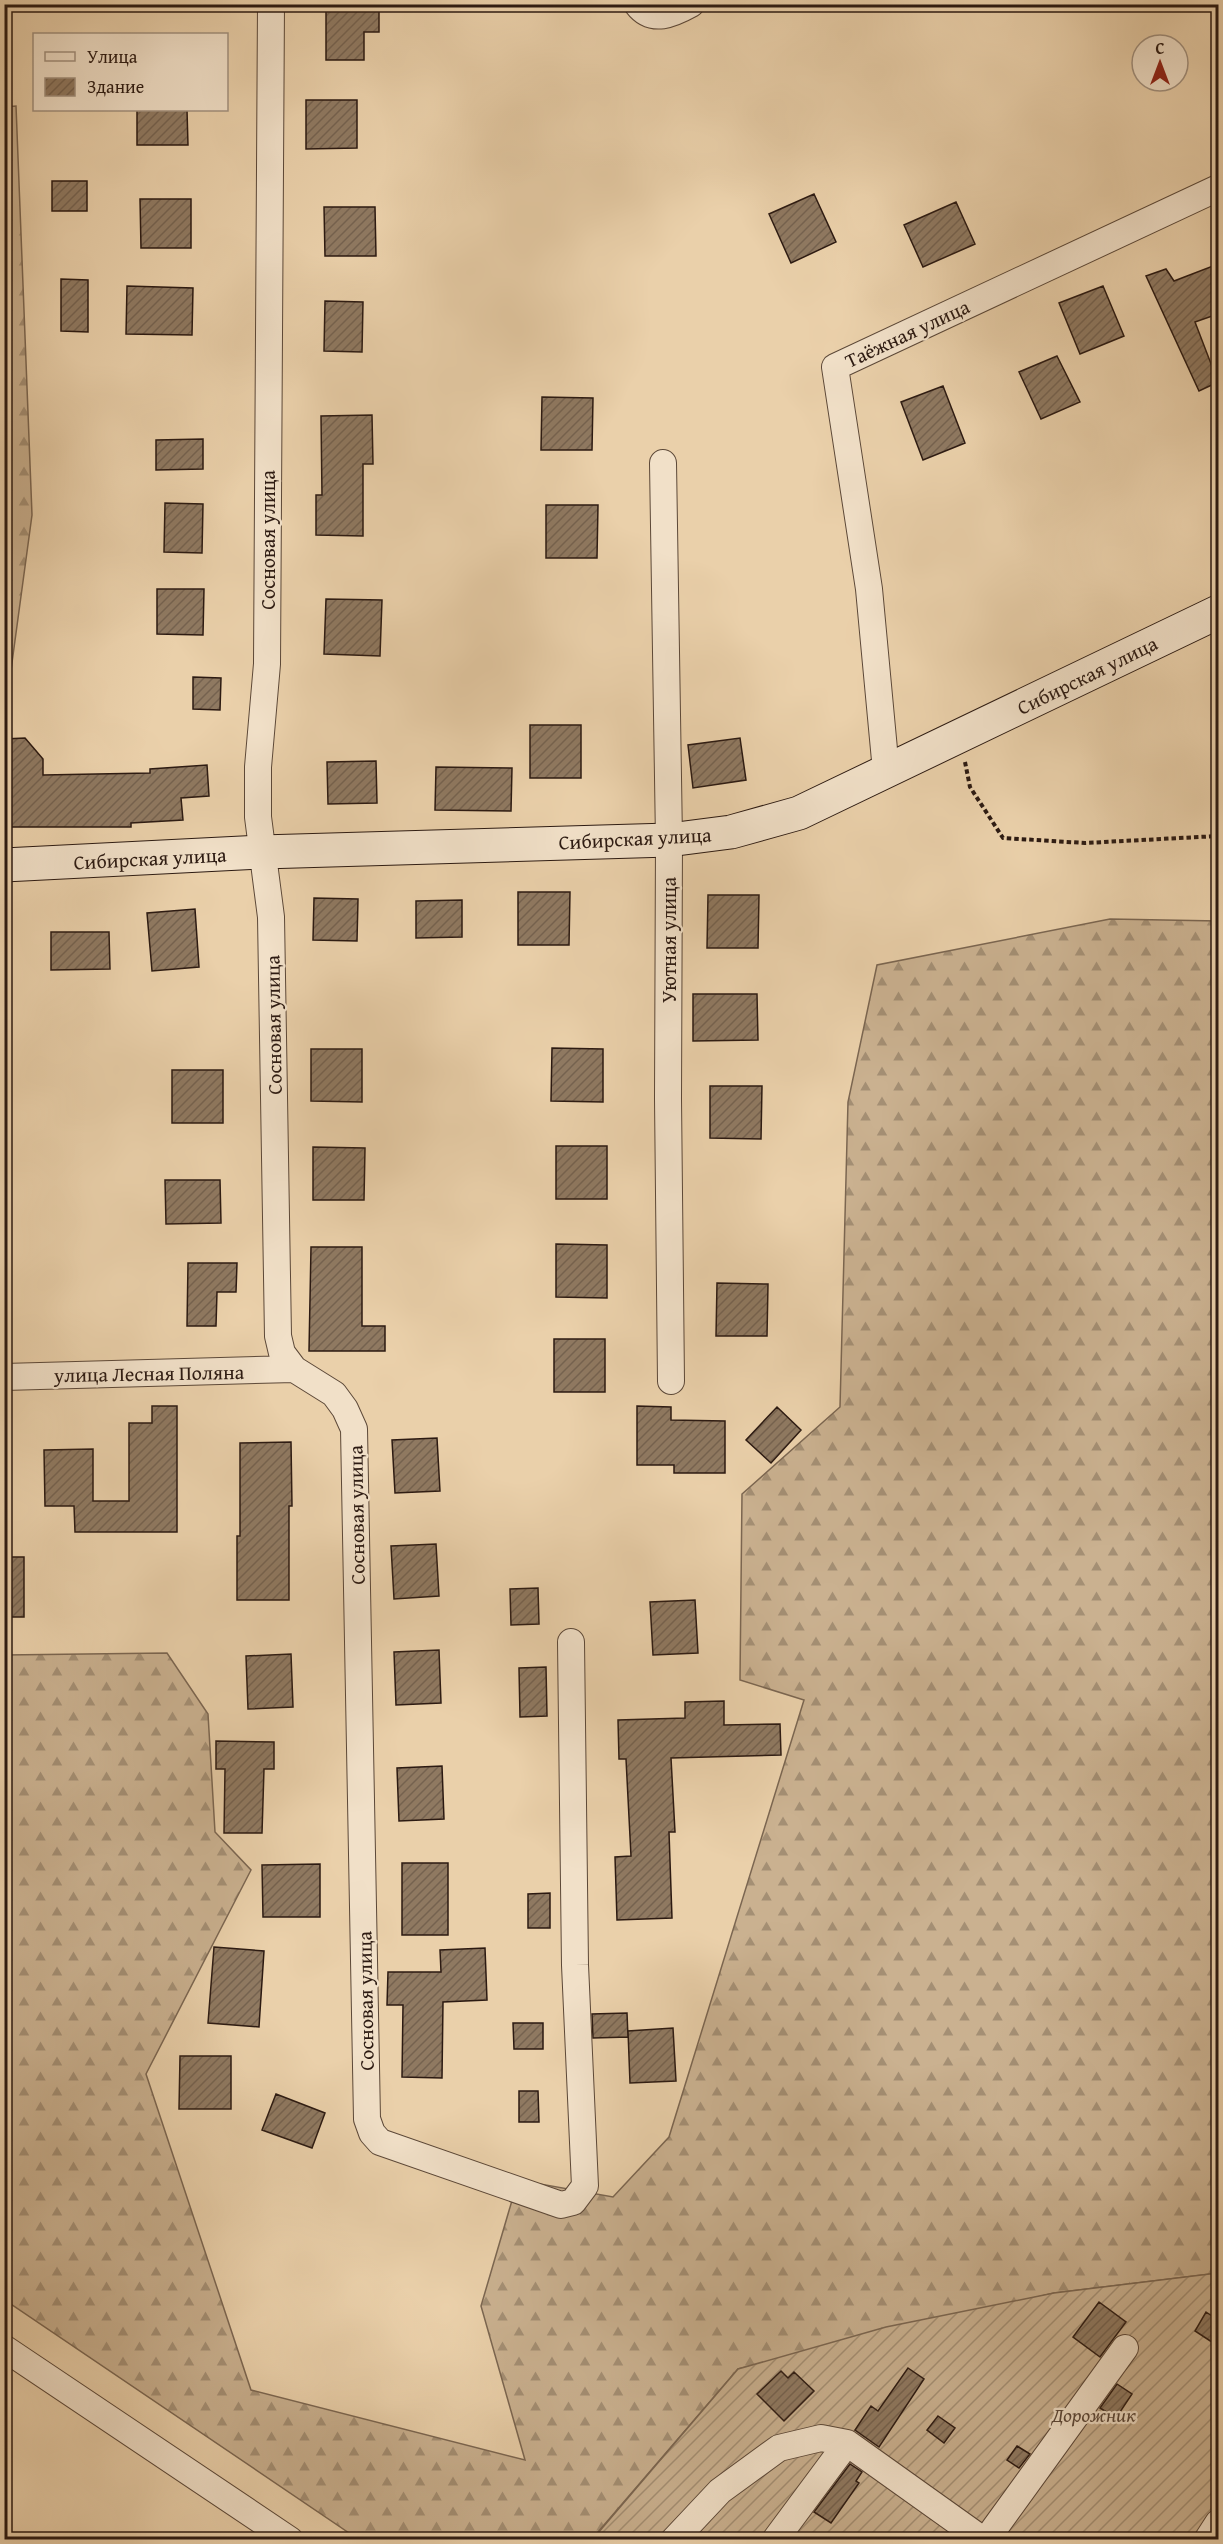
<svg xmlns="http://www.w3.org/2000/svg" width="1223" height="2544" font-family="'Gentium Book Plus',serif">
  <defs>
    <pattern id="forest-firs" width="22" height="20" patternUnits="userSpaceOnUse" patternTransform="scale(1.5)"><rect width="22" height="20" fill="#cab190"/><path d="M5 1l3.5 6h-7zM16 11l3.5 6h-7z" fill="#a48f74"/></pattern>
    <pattern id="garden-furrows" width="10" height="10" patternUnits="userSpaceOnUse" patternTransform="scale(1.5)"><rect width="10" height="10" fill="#cab190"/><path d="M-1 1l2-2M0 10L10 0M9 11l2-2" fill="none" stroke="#a48f74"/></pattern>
    <pattern id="building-hatch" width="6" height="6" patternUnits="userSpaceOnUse" patternTransform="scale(1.5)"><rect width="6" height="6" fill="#8f7961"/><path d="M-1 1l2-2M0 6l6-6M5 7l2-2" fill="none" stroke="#75624f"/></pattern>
  </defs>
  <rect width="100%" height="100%" fill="#ead0aa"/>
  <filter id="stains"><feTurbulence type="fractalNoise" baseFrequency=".00333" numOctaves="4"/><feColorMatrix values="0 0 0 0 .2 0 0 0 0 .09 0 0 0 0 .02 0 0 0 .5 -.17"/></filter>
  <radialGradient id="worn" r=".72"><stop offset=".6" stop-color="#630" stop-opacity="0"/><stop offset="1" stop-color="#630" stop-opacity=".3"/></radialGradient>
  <path fill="url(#forest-firs)" stroke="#7b6651" stroke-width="1.5" d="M16,106l16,409 -21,155 -6,2 -1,-565z
    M1110,919l108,2v1352l-164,20 -316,76 -146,170h-234l-353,-239 -1,-645 163,-2 41,61 7,118 36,38 -105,204 105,316 274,70 -44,-154 37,-126 95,17 56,-60 135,-437 -64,-20 2,-186 98,-87 8,-305 29,-137z"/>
  <path fill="url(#garden-furrows)" stroke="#7b6651" stroke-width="1.5" d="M1218,2273v266l-626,1 146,-171 148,-42 168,-34z"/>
  <path fill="url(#building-hatch)" stroke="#2c1a12" stroke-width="1.5" d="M326,4h53v28h-15v28h-38z
    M306,100h51v48l-51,1z
    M137,110h50l1,35h-51z
    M52,181h35v30h-35z
    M814,194l22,48 -45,21 -22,-49z
    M140,199h51v49h-50z
    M956,202l19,42 -52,23 -19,-42z
    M324,207h51l1,49h-51z
    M1218,264v50l-23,8 23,60 -19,9 -53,-115 20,-7 8,12z
    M61,279l27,1v52l-27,-1z
    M127,286l66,2 -1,47 -66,-1z
    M1103,286l21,50 -44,18 -21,-51z
    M325,301l38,1 -1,50 -38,-1z
    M1057,356l23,46 -39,17 -22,-47z
    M943,386l22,57 -42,17 -22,-58z
    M542,397l51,1 -1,52h-51z
    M372,415l1,49h-10v72l-47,-1v-40h6l-1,-79z
    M203,439v30l-47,1v-30z
    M165,503l38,1 -1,49 -38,-1z
    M546,505h52l-1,53h-51z
    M157,589h47l-1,46 -46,-1z
    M326,599l56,1 -2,56 -56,-2z
    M193,677l28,1 -1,32 -27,-1z
    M530,725h51v53h-51z
    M25,738l18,21v16l107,-2v-4l57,-4 2,31 -28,2 2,22 -52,3v4h-127v-88z
    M740,738l6,42 -53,8 -5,-43z
    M376,761l1,42 -49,1 -1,-42z
    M436,767l76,1 -1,43 -76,-1z
    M518,892h52l-1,53h-51z
    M708,895h51l-1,53h-51z
    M314,898l44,1 -1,42 -44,-1z
    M462,900v37l-46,1v-37z
    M195,909l4,58 -47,4 -5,-58z
    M51,932h58l1,37 -59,1z
    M693,994h64l1,46 -65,1z
    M552,1048l51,1v53l-52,-1z
    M311,1049h51v53l-51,-1z
    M172,1070h51v53h-51z
    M710,1086h52l-1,53 -51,-1z
    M556,1146h51v53h-51z
    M313,1147l52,1 -1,52h-51z
    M165,1180h55l1,43 -55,1z
    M556,1244l51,1v53l-51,-1z
    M311,1247h51v79h23v25h-76z
    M188,1263h49l-1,29h-19l-1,34h-29z
    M717,1283l51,1 -1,52h-51z
    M554,1339h51v53h-51z
    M152,1406h25v126h-102l-1,-26h-29l-1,-56 49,-1v52h36v-78h23z
    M637,1406l34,1v13l54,1v52h-51v-8h-37z
    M777,1407l24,23 -30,33 -25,-23z
    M437,1438l3,53 -45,2 -3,-53z
    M291,1442l1,64h-3v94h-52v-64h3v-93z
    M436,1544l3,52 -45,3 -3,-53z
    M4,1557h20v60h-20z
    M538,1588l1,36 -28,1 -1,-36z
    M695,1600l3,53 -45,2 -3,-53z
    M439,1650l2,53 -45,2 -2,-53z
    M291,1654l2,53 -45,2 -2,-53z
    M546,1667l1,49 -27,1 -1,-49z
    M724,1701v24l56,-1 1,31 -110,3 4,74h-6l3,86 -55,2 -2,-63 16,-1 -5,-97h-7l-1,-39 67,-2v-16z
    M216,1741l58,1v27h-10l-2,64h-38l1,-64h-9z
    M442,1766l2,53 -45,2 -2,-53z
    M402,1863h46v72h-46z
    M320,1864v53h-57l-1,-52z
    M550,1893v35h-22v-34z
    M214,1947l50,4 -5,76 -51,-4z
    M485,1948l2,52 -44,2 -1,76 -40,-1 1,-72h-16l1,-33h53l-1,-22z
    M627,2013l1,24 -35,1 -1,-24z
    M513,2023h30v26h-29z
    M673,2028l3,53 -46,2 -2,-52z
    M180,2056h51v53h-52z
    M519,2091h19l1,31h-20z
    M276,2094l49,19 -13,35 -50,-18z
    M1099,2302l27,20 -26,35 -27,-20z
    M1206,2312l12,8v26l-23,-15z
    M908,2368l16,11 -45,68 -24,-17 16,-24 7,5z
    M781,2371l7,7 6,-6 20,19 -30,30 -27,-27z
    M1117,2384l15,10 -16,24 -16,-10z
    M938,2416l17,12 -11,15 -17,-13z
    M1017,2446l13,8 -11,14 -12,-8z
    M850,2464l12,8 -6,9 3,2 -28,40 -17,-11z"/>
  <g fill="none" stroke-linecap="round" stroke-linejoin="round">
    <g stroke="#5c4838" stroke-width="28">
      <path id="street" d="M271,4l-4,660 -9,103v50l13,100 7,419 4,17 12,16 40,25 11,15 9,20 13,690 5,14 8,9 181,63 12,-3 12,-16 -10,-221 -4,-323
        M637,4c15,20 36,10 54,0
        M663,463l6,377 -1,259 3,282
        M886,771l-17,-182 -34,-222 383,-179
        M4,1377l290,-8
        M4,2348l286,192
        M674,2540l46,-49 59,-43 42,-10 26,5 136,97
        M775,2540l72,-97
        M986,2540l139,-192
        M1207,2540l11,-17"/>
    </g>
    <g stroke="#2c1a12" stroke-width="35">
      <path id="secondary" d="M4,865l258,-13 407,-12 62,-8 68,-19 419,-201"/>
    </g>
    <path stroke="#2c1a12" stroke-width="4" stroke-dasharray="4.5 3" stroke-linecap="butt" d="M965,762l5,25 33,51 82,5 133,-7"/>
    <use href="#street" stroke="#f1e0c8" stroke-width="26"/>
    <use href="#secondary" stroke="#f1e0c8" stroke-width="33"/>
  </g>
  <g text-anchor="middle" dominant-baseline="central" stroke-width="4.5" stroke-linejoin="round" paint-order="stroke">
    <g font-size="20" fill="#2c1a12" stroke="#f1e0c8">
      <text transform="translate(907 333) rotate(-25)">Таёжная улица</text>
      <text transform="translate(267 540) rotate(-90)">Сосновая улица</text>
      <text transform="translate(1087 675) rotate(-26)">Сибирская улица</text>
      <text transform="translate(635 838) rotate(-3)">Сибирская улица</text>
      <text transform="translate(150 858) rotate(-3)">Сибирская улица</text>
      <text transform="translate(668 940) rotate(-90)">Уютная улица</text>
      <text transform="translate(273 1025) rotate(-91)">Сосновая улица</text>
      <text transform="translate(149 1373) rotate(-1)">улица Лесная Поляна</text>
      <text transform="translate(356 1515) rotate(-91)">Сосновая улица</text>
      <text transform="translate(365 2001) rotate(-91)">Сосновая улица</text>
    </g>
    <g font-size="20" font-style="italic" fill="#5b4738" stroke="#f1e0c8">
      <text x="1094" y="2414">Дорожник</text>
    </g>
  </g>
  <rect width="1223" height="2544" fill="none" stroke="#ead0aa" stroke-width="24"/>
  <rect x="6" y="6" width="1211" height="2532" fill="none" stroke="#2c1a12" stroke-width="3"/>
  <rect x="12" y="12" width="1199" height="2520" fill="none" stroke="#2c1a12" stroke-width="1.5"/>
  <rect x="33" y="33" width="195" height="78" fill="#f1e0c8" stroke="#a2917f" stroke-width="1.5"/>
  <rect x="45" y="52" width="30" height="9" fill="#f1e0c8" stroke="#a2917f" stroke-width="1.5"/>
  <text x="87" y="63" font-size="18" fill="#2c1a12">Улица</text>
  <rect x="45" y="78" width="30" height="18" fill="url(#building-hatch)" stroke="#a2917f" stroke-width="1.5"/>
  <text x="87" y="93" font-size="18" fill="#2c1a12">Здание</text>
  <g transform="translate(1160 63)"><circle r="28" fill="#f1e0c8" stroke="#a2917f" stroke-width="1.5"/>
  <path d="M0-4.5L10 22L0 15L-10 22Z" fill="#8f2418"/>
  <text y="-9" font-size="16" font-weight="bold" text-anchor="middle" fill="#2c1a12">С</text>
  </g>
  <rect width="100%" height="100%" filter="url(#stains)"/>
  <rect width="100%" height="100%" fill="url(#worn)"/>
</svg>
